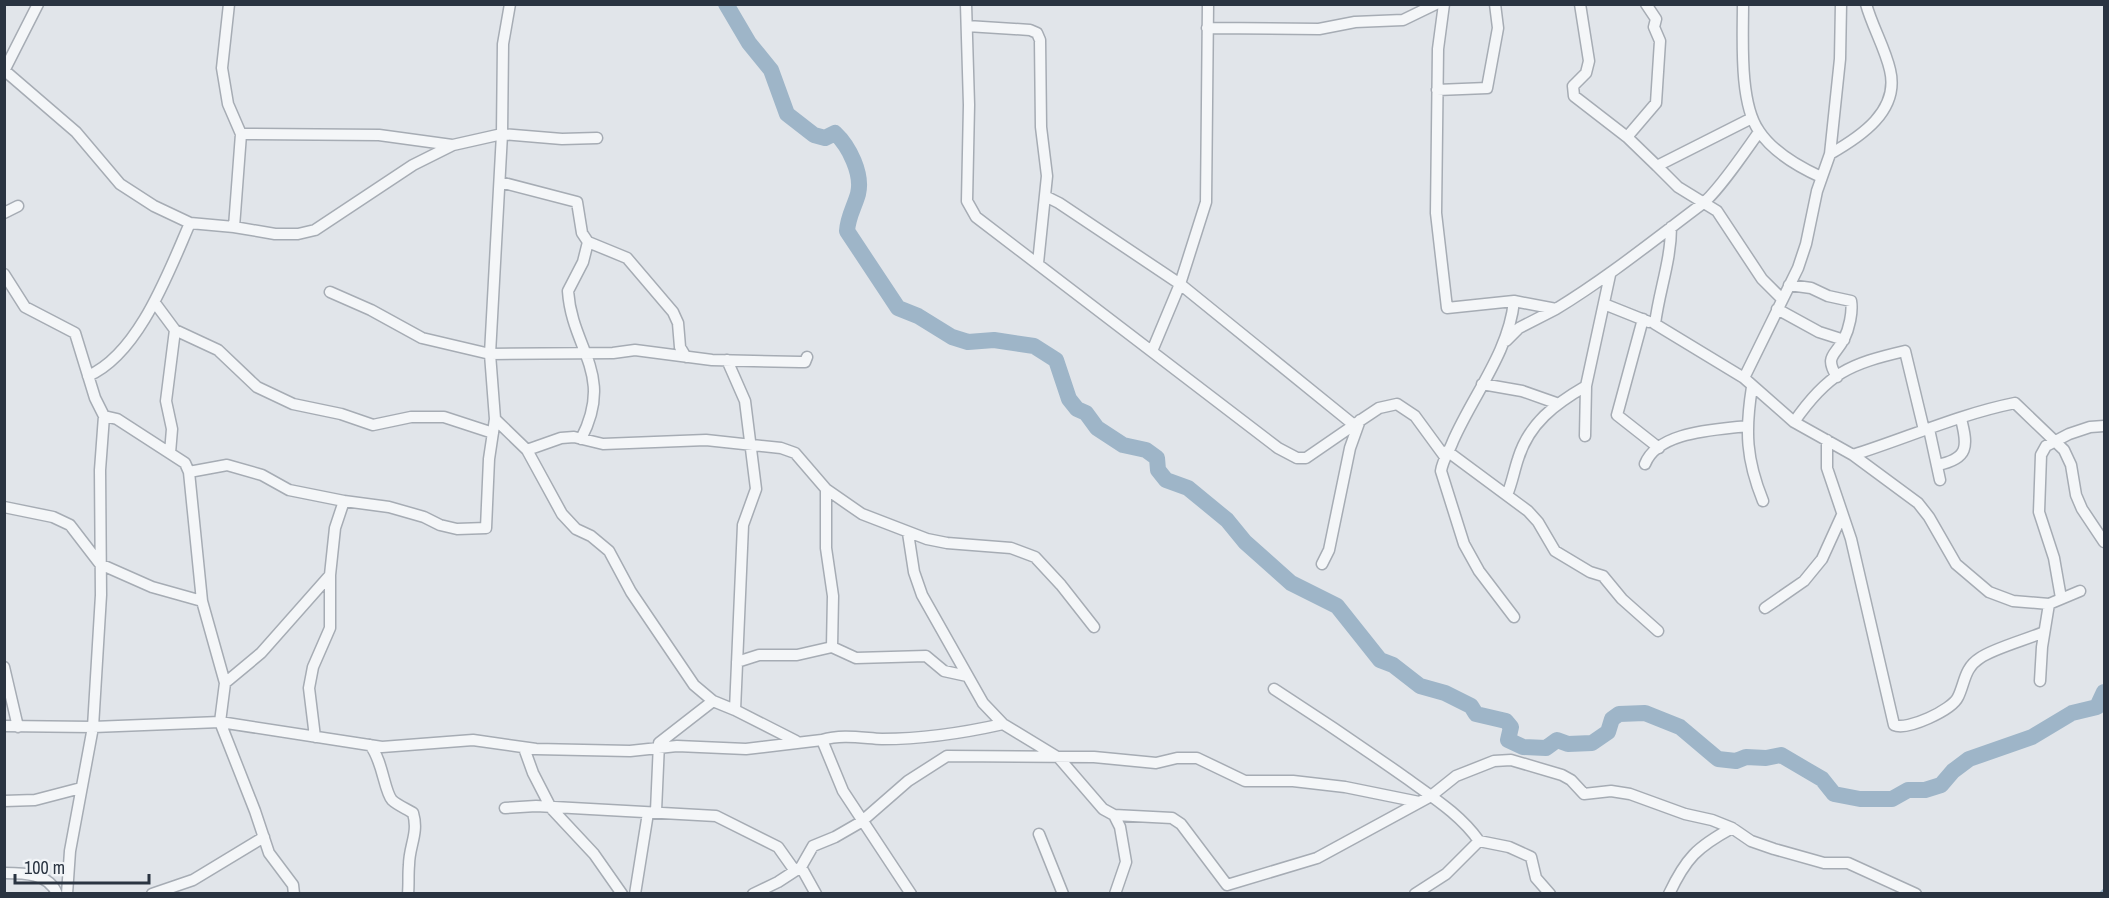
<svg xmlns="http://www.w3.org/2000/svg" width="2109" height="898" font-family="'Archivo Narrow',sans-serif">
  <rect width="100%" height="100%" fill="#e1e5ea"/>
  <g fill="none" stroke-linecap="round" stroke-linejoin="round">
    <path stroke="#9eb5c8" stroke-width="3" d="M2100,894l4,-4"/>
    <path stroke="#9eb5c8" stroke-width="16" d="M726,4l23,39 22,27 16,44 27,21 11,3 10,-5c14,13 28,41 23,61 -4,14 -10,22 -11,37l51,77 20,8 34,21 16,5 26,-2 40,6 22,14 13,39 8,10 9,4 11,15 26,17 23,5 11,8 1,12 8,10 22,8 39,32 18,22 46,41 46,23 43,54 13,5 27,21 25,7 26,13 5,8 30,7 5,6 -3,13 15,7 23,1 11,-8 11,4 24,-1 16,-11 4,-13 7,-5 26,-1 35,14 38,32 18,2 10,-4 20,1 15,-3 41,24 12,15 26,5h32l16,-9h17l16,-5 12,-14 16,-12 63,-22 40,-24 25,-6 7,-15"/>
    <g stroke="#a6acb4" stroke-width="13">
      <path id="minor" d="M229,4l-7,64 6,36 13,30 -7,93
        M510,4l-7,40 -1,90 -12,220 123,-1 22,-3 77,10 88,2h5l2,-5
        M966,4l3,101 -2,96 9,16 302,231 19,10h9l48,-33 -174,-141 -121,-81 -14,-7
        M1444,4l-6,45 -2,164 11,95 67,-7 42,8c51,-31 98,-69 146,-105 16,-12 44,-54 57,-72
        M1580,4l9,57 -3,12 -13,13 1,10 53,41 30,29
        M1743,4c0,34 -4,99 16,127 14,21 40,36 62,46
        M967,26l63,4 7,3 3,7 1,87 6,49 -9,87
        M1207,28l112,1 36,-7 48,-2 33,-16
        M4,70l72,62 44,52 34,22 36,17 44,4 41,7h23l17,-4 98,-65 40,-20 49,-11 60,5 35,-1
        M4,71l34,-67
        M1437,90l50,-2 11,-60 -3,-24
        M1752,118l-95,48 21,21 39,24 45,68 20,20
        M241,134l138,1 73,10
        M1627,137l29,-34 4,-62 -6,-14 2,-8 -10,-15
        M1830,154c30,-17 70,-43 60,-84 -5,-22 -18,-44 -24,-66
        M500,182l77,20 5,31 6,9 39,16 46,54 5,11 2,24 6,10
        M4,213l14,-7
        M1671,227c0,34 -12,64 -16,97l89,54 50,44 59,33 65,48 11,14 27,47 33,28 24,9 36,3 31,-13
        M4,274l21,33 50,26 20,65 9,18 13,3 68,44 4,9 13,129
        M1789,285l22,3 17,8 23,5c2,11 -2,28 -7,38 -9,17 -20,17 -7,38
        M330,292l41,18 51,28 68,16 5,65 32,31 35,64 14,15 15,7 18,15 22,41 63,93 19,16 -54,42 -3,68
        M155,303l20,27 43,20 39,37 36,17 48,10 32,11 38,-8h33l49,16
        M1604,304l45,18
        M1777,309l42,23 25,8
        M1643,319l-26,96 42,33
        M1506,341l13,-13 37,-19
        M1152,351l28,-67 26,-82 2,-198
        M727,360l18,41 11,88 -13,36 -8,185 61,31
        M88,376c51,-22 81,-105 102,-153
        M1744,378l54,-110 8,-24 11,-53 13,-37 10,-95 1,-55
        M1482,384l40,7 34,12
        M1752,387c-7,44 -6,72 11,114
        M1794,422c34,-49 55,-58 111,-71l19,79
        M1355,424l24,-16 18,-4 18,12 30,41
        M1929,429l11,51
        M1585,436l1,-50 24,-111
        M581,439c34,-66 -9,-89 -13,-148l15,-29 5,-20
        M1827,440v28l24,71 43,186c13,6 58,-15 64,-28 7,-14 6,-29 22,-39 12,-9 48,-19 64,-26
        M527,450l34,-12 13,-1 29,7 103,-4 75,8 14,5 31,36 36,25 65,25 20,4 64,5 24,9 26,28 33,42
        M1447,451l81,60 10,11 17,29 35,21 13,4 19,23 36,32
        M170,453l2,-24 -6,-28 9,-71
        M1853,455c54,-17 107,-41 162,-52l49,47 7,15 5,30 6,14 22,33
        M1645,464c13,-33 71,-34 102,-38
        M1937,465c32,-6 31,-19 24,-46
        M189,472l38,-7 35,10 27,15 55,11
        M1507,495c5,-12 7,-24 11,-36 11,-36 37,-55 68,-73
        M4,507l49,10 17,8 30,39 52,23 50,14 23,82 -5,39 35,89 14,42 24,32 1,9
        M908,533l6,39 8,23 61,108 20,21 56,34 44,51 11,6 6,12 6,35 -11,32
        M1322,564l7,-14 21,-102 10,-28
        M2061,598l-7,-40 -15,-46 2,-57 5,-9 23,-12 21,-7 14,-1
        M1765,608l39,-27 18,-22 20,-44
        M1514,617l-35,-46 -15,-27 -23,-73c2,-12 8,-19 12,-30 20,-46 56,-89 61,-140
        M832,647l24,11 70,-2 18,15 23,5
        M737,662l22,-7h38l35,-8 1,-51 -7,-48v-59
        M4,667l14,60
        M2040,681l2,-34 7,-43
        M225,683l36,-30 69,-78 5,-47 9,-27 45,6 35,10 16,8 17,4 29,-1 3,-69 6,-40
        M1274,689c45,29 88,58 132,89 26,19 54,36 73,63l30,6 22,10 5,21 14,16
        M713,701l22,9
        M4,726l89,1 127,-5 162,25 91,-7 63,9 94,2 47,-5 69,3 76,-9 21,51 68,103
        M315,737l-6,-49 4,-21 17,-39v-53
        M822,740c20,-6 40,-2 60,-1 41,0 81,-6 121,-15
        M370,745c13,16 14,46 22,55 5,5 15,9 21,13 6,20 -4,33 -4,52 -1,10 0,18 -1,29
        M524,748l9,25 18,35 43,46 28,40
        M4,801l31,-1 46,-12
        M505,808l31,-2 180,10 62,31 17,24
        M1114,815l58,3 9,6 46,61 90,-27 114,-62 25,-20 38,-15 17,-1 51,15 9,5 13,14 27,-3 19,3 55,20 27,6 20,8 19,13 23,8 50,14h24l68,31
        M1039,834l24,60
        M801,867l15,27
        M4,873c20,0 45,0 53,21
        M67,894l3,-43 23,-124 8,-132 -1,-125 4,-54
        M152,894l41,-14 71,-43
        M635,894l13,-81
        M753,894l25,-12 23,-15 12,-21 22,-9 26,-15 47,-41 39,-25 147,1 62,6 21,-5h20l48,23h48l52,6 74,15
        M1415,894l31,-20 33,-33
        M1669,894c17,-36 28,-47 63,-66"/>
    </g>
    <use href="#minor" stroke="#f4f6f8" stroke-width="10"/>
  </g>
  <rect width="2109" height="898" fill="none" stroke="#2a3441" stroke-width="12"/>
  <path d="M15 874v9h134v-9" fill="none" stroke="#2a3441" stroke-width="3"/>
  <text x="24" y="874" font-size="18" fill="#2a3441" stroke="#f1f4f7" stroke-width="4.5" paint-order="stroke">100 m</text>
</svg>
